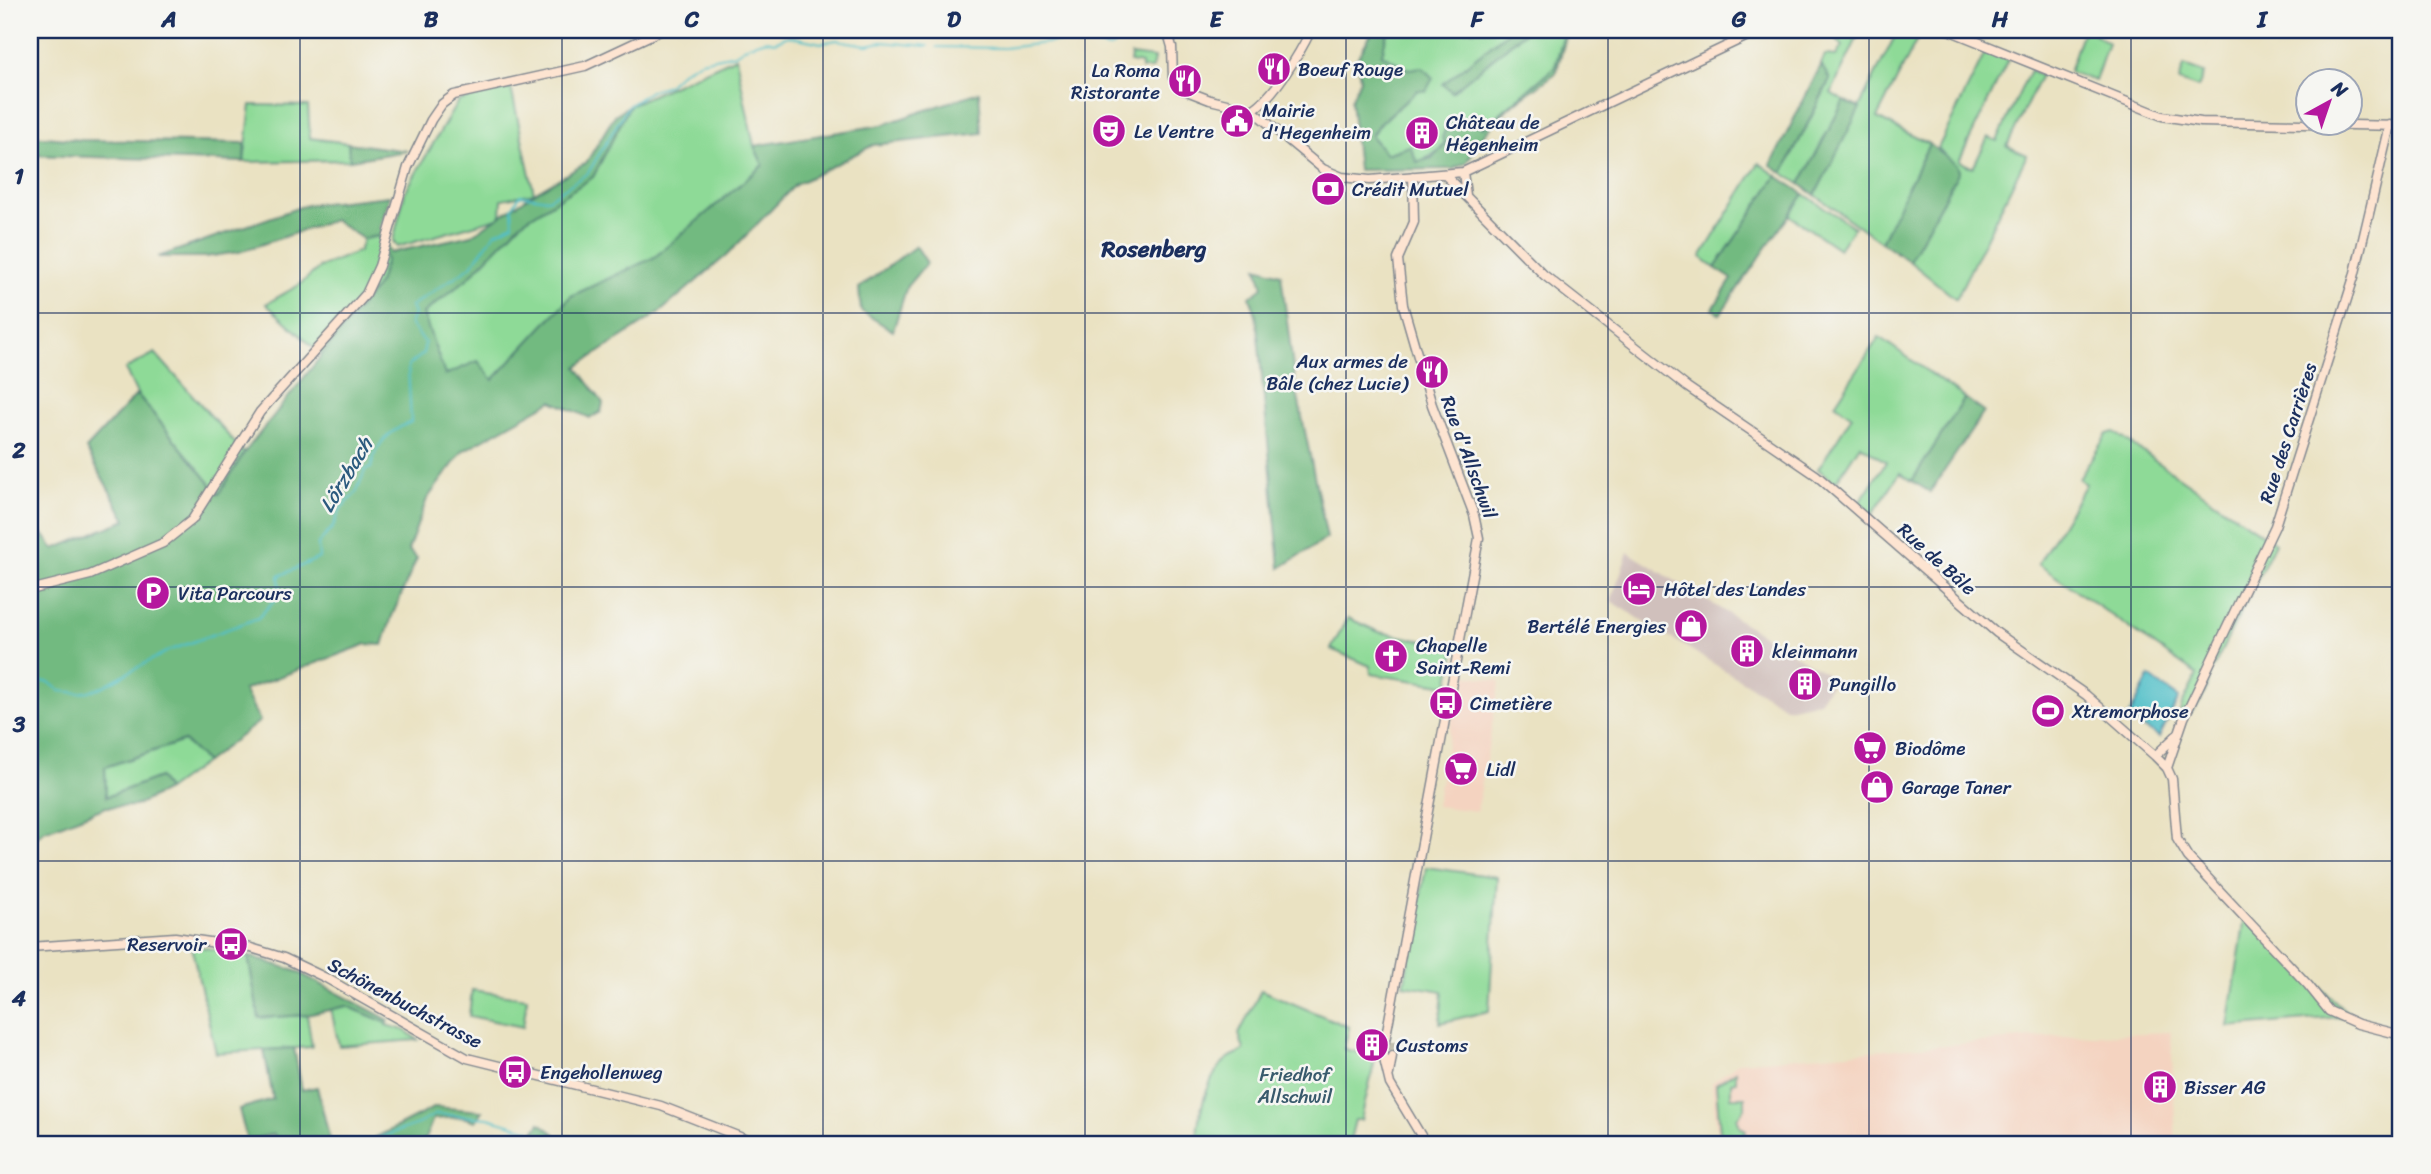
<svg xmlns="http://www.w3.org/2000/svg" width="2431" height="1174" font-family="Sriracha,sans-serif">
  <rect width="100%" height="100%" fill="#f6f6f2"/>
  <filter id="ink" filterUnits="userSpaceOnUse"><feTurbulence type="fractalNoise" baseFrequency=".0143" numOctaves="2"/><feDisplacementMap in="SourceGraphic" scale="14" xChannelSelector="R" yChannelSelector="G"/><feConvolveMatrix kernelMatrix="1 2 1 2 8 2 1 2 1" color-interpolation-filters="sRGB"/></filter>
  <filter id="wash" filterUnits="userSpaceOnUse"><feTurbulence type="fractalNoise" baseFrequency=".00686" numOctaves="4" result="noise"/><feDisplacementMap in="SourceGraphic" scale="28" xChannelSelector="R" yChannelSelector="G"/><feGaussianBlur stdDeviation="1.57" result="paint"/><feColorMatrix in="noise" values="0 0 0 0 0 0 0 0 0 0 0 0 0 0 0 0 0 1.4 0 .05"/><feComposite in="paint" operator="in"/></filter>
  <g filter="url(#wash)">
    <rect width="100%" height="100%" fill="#eae2c2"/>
    <path fill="#f4d3c0" d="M1460,674l40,7 -23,130 -41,-5z
      M2171,1032l5,112h-458l-6,-61 27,-21 306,-25z"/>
    <path fill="#d0c0bc" d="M1628,552l207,127 -16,22 -32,7 -149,-90 -27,-17z"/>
    <path fill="#8eda97" stroke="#54847a" stroke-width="2" d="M1392,30h118l-67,54 9,8 75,-62h38l-10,37 -71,60 -28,-10c-9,23 -14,38 -40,45l-7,-16 -23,8 -15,-18 7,-10 40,-36 -10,-21 -27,-15 6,-21z
      M1842,30h19l-30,63 13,8 -44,83 -17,-11 47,-93 -9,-15 4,-10 11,1 6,-10 -5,-6z
      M1898,30h24l-45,88 52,26 -48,98 -66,-47z
      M2083,30h12l-1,4 14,9 -13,38 -26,-9z
      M1986,51l22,9 -49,101 14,7 15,-31 9,4 33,-71 11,5 -34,71 20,9 -71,144 -47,-38 50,-90 -21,-23z
      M1131,55l23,3 -2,11h-11v-5l-11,-2z
      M736,57l18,89 9,19 -108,92 -84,39 -78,84 -48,-5 -22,-61 45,-36 54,-56 71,-45 37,-72z
      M2184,66l20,7 -6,15 -19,-7z
      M511,88l23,105 -32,6 -1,18 -104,30 -4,-6 12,-49 53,-91z
      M251,105l57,1 2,32 38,5 2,17 -106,2z
      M1759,163l18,13 -62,92 -14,-11z
      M1804,194l50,33 -15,22 -50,-34z
      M379,236l7,24 -7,23 -57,72 -56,-51 33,-19 21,-18 39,-16 4,-12z
      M1879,337l86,61 -53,83 -12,-8 -28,42 -13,-12 27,-41 -26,-17 -25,38 -17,-14 34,-53 -17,-12z
      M155,353l89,100 -25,41 -82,-100 -12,-25z
      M2114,432l161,111 -64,129c-5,22 -11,38 -32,48l2,-13 16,-32 -159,-111 48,-80 -7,-5 28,-45z
      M1348,618l31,14 77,15 -8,39 -77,-12 -1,-8 -39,-17z
      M184,741l22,21 -39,28 -8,-13 -53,20 -1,-30z
      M1426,867l71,10 -8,134 -49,12 3,-32 -39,-6z
      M2245,917l106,99 -123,11z
      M191,945l57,11 11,62 48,-3 5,32 -96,6z
      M472,990l55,8 -4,29 -54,-11z
      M1261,990l88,37 -5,22 28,7 2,8 -13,56h-6l-6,24h-151c-3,-23 10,-72 31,-86 5,-4 10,-4 15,-8l-5,-16z
      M347,1006l40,17 -1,2 18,5 14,10 -79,6 -8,-37z
      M1736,1071v10l-5,1v15h14v11l-8,10 3,9 6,3 -3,14h-22l-5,-60z"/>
    <path fill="#72ba80" stroke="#46746f" stroke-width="2" d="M1373,30h19l-5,4 -5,20 26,15 14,-2 11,11 -7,13 -8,-1 -40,35 -7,11 15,18 24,-8 7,16 15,-4 14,-14 -4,-6 6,-16 7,-5 29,10 71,-60 10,-37h3l-12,43 -47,34 -24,26 -19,30 -13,6 -95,1 -7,-70 9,-21 -3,-20z
      M1510,30h17l-75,62 -9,-8z
      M1821,65l9,14 -47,94 -12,-8z
      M979,92l3,41 -109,12 -78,40 -68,70 -67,57 -83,55 26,36 -2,9 -11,6 -38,-17 -89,50 -36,48 -19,51 9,8 -25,58 -9,29 -16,-1 -123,46 16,31 -54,41 -22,-21 -79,26 1,30 53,-20 8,13 -32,16 -29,1 -62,24 -14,12v-326l24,32 72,-29 -40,-71 51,-55 82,100 25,-41 135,-170 7,-23 -7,-24 -16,3 -29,-19 -95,32 -34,5h-47l148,-52 84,-9 -10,31 10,26 82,-18 62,-42 52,-30 29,-48 15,-10 -37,72 -71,45 -54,56 -45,35 22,62 33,-14 15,19 78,-84 84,-39 108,-92 -9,-19 128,-21z
      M1844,101l16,7 -45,87 -15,-11z
      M30,136l52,4 163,3 -1,19 -214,-7z
      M348,143l59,8 -57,9z
      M1929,144l28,21 2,6 -50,90 -28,-19z
      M1777,176l27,18 -84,120 -7,-5 19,-30 -17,-11z
      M916,246l11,17 -20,23 -14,45 -32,-20 -2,-23z
      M1257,267l24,7 14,109 32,155 -47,30 -24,-254 -6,-17 13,-10z
      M1965,398l19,14 -54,80 -18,-11z
      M248,956l48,15 93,49 -2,3 -40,-17 -40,9 -48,3z
      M294,1048l8,42 15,-3 14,57h-54l-3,-10 -27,7 -8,-32 34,-10 -9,-49z
      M435,1107l47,4 -6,10 -14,-4 -29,2 -10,25h-60z
      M540,1123l20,15 17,6h-38l-6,-11z"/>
    <path fill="#51bfc8" stroke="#367793" stroke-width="2" d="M2149,677l30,21 -20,39 -31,-19z"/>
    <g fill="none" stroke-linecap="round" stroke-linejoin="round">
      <path stroke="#51bfc8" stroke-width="2" d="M1349,30l7,2 18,-2
        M937,47l67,1 67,-8 39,8 13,-9 5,-9
        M30,681l19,1 11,9 20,2 18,-4 70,-38 90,-33 22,-24 -1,-18 40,-18 -1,-14 15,-17 8,-19 15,-15 9,-23 6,-2c4,-24 18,-37 40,-46l-3,-56 15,-12 2,-11 -15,-19 4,-10 -3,-8 59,-39 25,-34 18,-9 -1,-16 8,-13 28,4 40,-26 40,-67 22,-15 18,-6 16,-15 17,-9 34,-7 14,-9 18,-5 8,2 13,-6 33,7 16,-3 30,5 14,-3 47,4
        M537,1135l14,9
        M361,1144l57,-20 18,-10 52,4 42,12"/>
    </g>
  </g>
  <g filter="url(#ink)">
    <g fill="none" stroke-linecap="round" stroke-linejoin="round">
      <path stroke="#c1beae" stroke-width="8" stroke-dasharray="8 4" stroke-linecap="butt" d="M1391,1042l1,14"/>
      <g stroke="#828890" stroke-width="11">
        <path id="secondary" d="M1167,30l5,17 1,31 6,10 31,12 42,10 71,59 19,8 28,3 93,-8 297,-142
          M1948,30l214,86 39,6 200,4
          M1252,110c22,-13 48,-57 59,-80
          M1463,172l3,23
          M1444,174l100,101 143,112 129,88 181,158 89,62 69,61 12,12 5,11 5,60 11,18 120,128 21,26 29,13 43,11
          M30,590l60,-15 73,-32 29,-23 68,-108 106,-118 13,-28 29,-99 23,-47 11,-16 12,-9 131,-29 77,-36
          M2155,756l21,-20
          M2167,768l17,-50 91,-192 79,-249 36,-152
          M30,947l145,-10 76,11 33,10 42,20 141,80 194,48 97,38
          M1385,1041l94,-503 -5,-23 -42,-110 -29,-100 -5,-46 16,-37 -1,-46
          M1383,1055l7,29 36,60
          M1389,1074l3,-18"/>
      </g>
      <use href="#secondary" stroke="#fde4d1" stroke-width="8"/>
    </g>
  </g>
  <path fill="none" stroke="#1b2f5e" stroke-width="2" stroke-opacity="0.55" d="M300,30v1114M562,30v1114M823,30v1114M1085,30v1114M1346,30v1114M1608,30v1114M1869,30v1114M2131,30v1114M30,313h2371M30,587h2371M30,861h2371"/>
  <defs>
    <g id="restaurant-disc" transform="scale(1.75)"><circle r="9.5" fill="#b5179e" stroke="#f6f6f2"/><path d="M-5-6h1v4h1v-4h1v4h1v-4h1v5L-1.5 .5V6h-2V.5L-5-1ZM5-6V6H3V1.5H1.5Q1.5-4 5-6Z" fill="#fff"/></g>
    <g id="civic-disc" transform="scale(1.75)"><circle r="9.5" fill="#b5179e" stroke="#f6f6f2"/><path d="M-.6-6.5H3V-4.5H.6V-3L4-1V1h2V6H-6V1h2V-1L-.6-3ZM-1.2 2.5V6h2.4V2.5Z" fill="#fff"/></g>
    <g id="theatre-disc" transform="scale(1.75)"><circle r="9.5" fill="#b5179e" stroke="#f6f6f2"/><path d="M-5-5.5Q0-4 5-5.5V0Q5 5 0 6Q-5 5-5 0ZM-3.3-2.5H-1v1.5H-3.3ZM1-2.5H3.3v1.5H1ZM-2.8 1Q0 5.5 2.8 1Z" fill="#fff"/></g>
    <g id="building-disc" transform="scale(1.75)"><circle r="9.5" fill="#b5179e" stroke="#f6f6f2"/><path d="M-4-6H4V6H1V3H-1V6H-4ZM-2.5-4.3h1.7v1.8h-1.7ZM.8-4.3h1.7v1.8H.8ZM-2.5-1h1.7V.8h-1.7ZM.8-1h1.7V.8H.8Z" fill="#fff"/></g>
    <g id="bank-disc" transform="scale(1.75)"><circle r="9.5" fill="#b5179e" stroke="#f6f6f2"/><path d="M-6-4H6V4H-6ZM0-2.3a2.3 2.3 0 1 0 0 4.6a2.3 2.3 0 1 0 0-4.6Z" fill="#fff"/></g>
    <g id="hotel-disc" transform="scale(1.75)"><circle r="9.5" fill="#b5179e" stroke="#f6f6f2"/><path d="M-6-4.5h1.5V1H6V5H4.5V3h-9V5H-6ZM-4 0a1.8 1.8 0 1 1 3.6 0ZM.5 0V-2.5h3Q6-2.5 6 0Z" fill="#fff"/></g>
    <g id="parking-disc" transform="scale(1.75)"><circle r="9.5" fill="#b5179e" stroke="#f6f6f2"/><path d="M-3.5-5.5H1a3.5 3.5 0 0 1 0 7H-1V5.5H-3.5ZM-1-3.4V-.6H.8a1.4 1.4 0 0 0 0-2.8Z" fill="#fff"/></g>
    <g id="shop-disc" transform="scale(1.75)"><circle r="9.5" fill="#b5179e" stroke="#f6f6f2"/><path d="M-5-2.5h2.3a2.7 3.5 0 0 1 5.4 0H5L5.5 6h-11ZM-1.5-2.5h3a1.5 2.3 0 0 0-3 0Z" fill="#fff"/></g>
    <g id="church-disc" transform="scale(1.75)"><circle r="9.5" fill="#b5179e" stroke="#f6f6f2"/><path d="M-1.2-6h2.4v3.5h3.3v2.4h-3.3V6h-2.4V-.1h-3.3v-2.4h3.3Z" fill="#fff"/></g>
    <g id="bus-disc" transform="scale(1.75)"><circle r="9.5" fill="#b5179e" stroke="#f6f6f2"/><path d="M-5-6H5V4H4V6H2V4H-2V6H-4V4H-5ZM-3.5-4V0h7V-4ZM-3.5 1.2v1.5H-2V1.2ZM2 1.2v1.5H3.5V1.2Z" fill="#fff"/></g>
    <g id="stadium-disc" transform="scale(1.75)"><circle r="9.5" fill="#b5179e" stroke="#f6f6f2"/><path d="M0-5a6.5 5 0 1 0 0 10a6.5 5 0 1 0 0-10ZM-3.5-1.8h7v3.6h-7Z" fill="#fff"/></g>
    <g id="supermarket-disc" transform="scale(1.75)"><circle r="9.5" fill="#b5179e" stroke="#f6f6f2"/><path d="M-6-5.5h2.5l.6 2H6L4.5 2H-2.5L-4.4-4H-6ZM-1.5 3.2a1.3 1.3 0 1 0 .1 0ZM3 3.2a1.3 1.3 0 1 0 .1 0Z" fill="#fff"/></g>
  </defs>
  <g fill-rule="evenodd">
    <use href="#restaurant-disc" x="1274" y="69"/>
    <use href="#restaurant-disc" x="1185" y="81"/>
    <use href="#civic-disc" x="1237" y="121"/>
    <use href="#theatre-disc" x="1109" y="131"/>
    <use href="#building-disc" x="1422" y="133"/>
    <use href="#bank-disc" x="1328" y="189"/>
    <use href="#restaurant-disc" x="1432" y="372"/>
    <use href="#hotel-disc" x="1639" y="589"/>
    <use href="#parking-disc" x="153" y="593"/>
    <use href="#shop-disc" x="1691" y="626"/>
    <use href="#building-disc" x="1747" y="651"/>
    <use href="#church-disc" x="1391" y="656"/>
    <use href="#building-disc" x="1805" y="684"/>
    <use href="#bus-disc" x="1446" y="703"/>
    <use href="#stadium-disc" x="2048" y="711"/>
    <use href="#supermarket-disc" x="1870" y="748"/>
    <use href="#supermarket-disc" x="1461" y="769"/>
    <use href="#shop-disc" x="1877" y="787"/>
    <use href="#bus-disc" x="231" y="944"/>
    <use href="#building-disc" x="1372" y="1045"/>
    <use href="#bus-disc" x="515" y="1072"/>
    <use href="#building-disc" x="2160" y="1087"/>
  </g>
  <g text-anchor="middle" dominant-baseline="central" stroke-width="5" stroke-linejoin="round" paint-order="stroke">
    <g font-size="19" fill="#1b2f5e" stroke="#f6f6f2" text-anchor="start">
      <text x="1298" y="69">Boeuf Rouge</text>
      <text x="1160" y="70" text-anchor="end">La Roma<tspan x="1160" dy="22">Ristorante</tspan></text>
      <text x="1262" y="110">Mairie<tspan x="1262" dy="22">d'Hegenheim</tspan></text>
      <text x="1446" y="122">Château de<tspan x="1446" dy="22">Hégenheim</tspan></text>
      <text x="1134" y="131">Le Ventre</text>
      <text x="1352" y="189">Crédit Mutuel</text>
      <text x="1408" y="361" text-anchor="end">Aux armes de<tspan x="1408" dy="22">Bâle (chez Lucie)</tspan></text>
      <text x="1664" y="589">Hôtel des Landes</text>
      <text x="178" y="593">Vita Parcours</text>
      <text x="1666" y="626" text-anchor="end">Bertélé Energies</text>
      <text x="1416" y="645">Chapelle<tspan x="1416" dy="22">Saint-Remi</tspan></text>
      <text x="1772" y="651">kleinmann</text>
      <text x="1829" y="684">Pungillo</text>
      <text x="1470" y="703">Cimetière</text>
      <text x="2072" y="711">Xtremorphose</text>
      <text x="1895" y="748">Biodôme</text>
      <text x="1486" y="769">Lidl</text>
      <text x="1902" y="787">Garage Taner</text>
      <text x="206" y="944" text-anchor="end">Reservoir</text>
      <text x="1396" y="1045">Customs</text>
      <text x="540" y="1072">Engehollenweg</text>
      <text x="2184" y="1087">Bisser AG</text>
    </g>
    <g font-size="19" fill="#1b2f5e" stroke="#f6f6f2">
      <text transform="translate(2288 433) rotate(-72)">Rue des Carrières</text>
      <text transform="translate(1469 457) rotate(70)">Rue d'Allschwil</text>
      <text transform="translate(1937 559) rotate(42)">Rue de Bâle</text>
      <text transform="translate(405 1003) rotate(28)">Schönenbuchstrasse</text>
    </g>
    <g font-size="19" fill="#385a6c" stroke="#f6f6f2">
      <text x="1295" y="1074">Friedhof<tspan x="1295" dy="22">Allschwil</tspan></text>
    </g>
    <g font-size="21" font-style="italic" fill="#2b5a7e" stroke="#f6f6f2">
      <text transform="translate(346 475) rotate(-59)">Lörzbach</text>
    </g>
    <g font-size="23" font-weight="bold" fill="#1b2f5e" stroke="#f6f6f2">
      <text x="1154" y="249">Rosenberg</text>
    </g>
  </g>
  <rect width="2431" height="1174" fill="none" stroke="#f6f6f2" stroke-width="77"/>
  <g transform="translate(2329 102) rotate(40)"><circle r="33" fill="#f6f6f2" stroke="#9ea6b7" stroke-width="2"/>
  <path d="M0-5L12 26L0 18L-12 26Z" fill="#b5179e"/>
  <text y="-10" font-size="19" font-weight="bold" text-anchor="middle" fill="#1b2f5e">N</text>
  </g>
  <rect x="38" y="38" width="2354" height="1098" fill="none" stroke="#1b2f5e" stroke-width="2.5"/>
  <g font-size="23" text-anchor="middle" font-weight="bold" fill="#1b2f5e">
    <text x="169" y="27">A</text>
    <text x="431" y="27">B</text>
    <text x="692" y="27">C</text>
    <text x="954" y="27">D</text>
    <text x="1216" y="27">E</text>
    <text x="1477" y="27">F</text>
    <text x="1739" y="27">G</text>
    <text x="2000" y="27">H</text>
    <text x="2262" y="27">I</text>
    <text x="19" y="184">1</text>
    <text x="19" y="458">2</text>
    <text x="19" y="732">3</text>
    <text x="19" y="1006">4</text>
  </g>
</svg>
